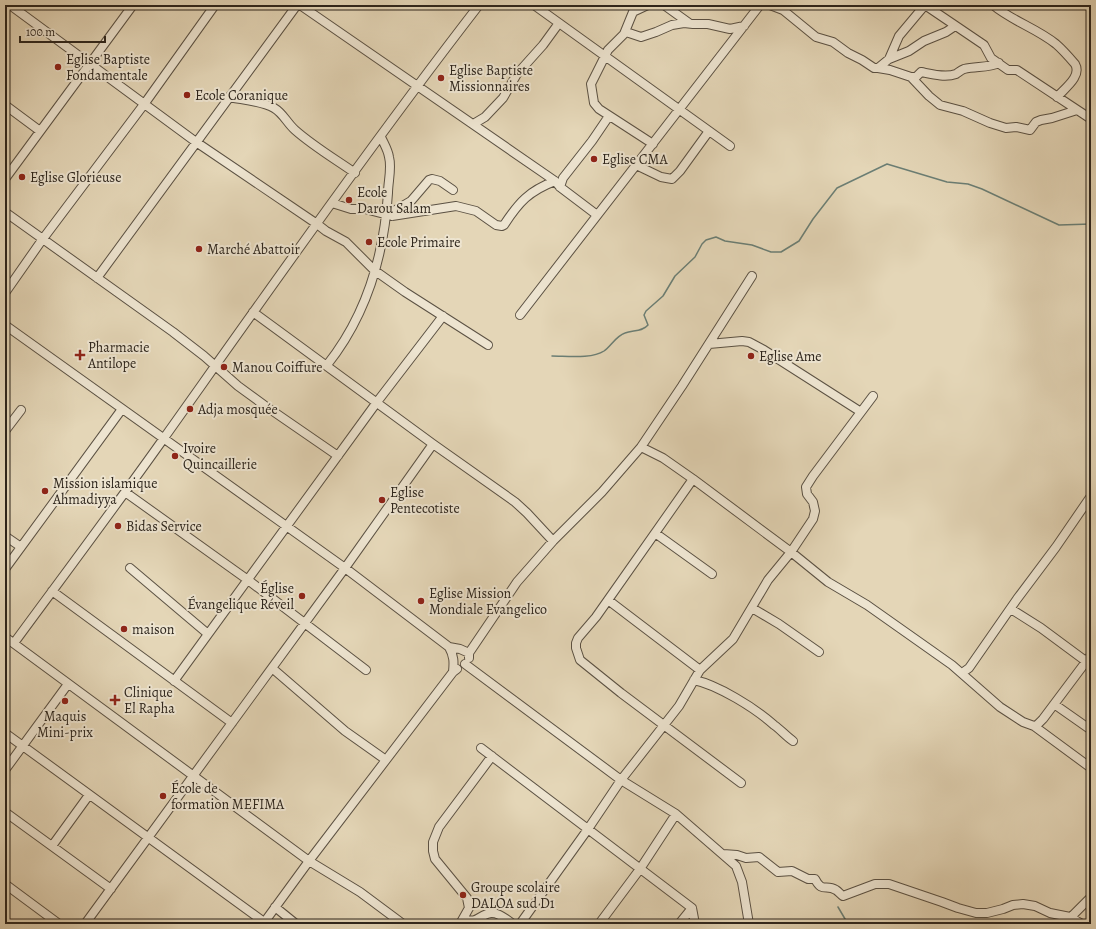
<svg xmlns="http://www.w3.org/2000/svg" width="1096" height="929" font-family="Alegreya,serif">
  <rect width="100%" height="100%" fill="#e4d6b7"/>
  <filter id="stains"><feTurbulence type="fractalNoise" baseFrequency=".005" numOctaves="4"/><feColorMatrix values="0 0 0 0 .2 0 0 0 0 .09 0 0 0 0 .02 0 0 0 .5 -.17"/></filter>
  <radialGradient id="worn" r=".72"><stop offset=".6" stop-color="#630" stop-opacity="0"/><stop offset="1" stop-color="#630" stop-opacity=".3"/></radialGradient>
  <g fill="none" stroke-linecap="round" stroke-linejoin="round">
    <path stroke="#6b7e74" stroke-width="1.5" d="M552,356c15,0 40,3 52,-5 7,-5 12,-15 21,-18 8,-3 17,-1 23,-8l-4,-10 2,-4 17,-15 12,-20 20,-19 7,-13 4,-4 10,-3 9,4 27,4 19,7h10l18,-11 14,-22 24,-31 50,-24 60,18 21,2 14,5 77,36 32,-1
      M838,907l10,17"/>
    <g stroke="#5b5143" stroke-width="10">
      <path id="minor" d="M10,5l186,137 121,82 9,7 20,11 28,28 31,22 83,53
        M300,5l255,176 5,6 37,28
        M534,5l196,141
        M648,5l-15,7 -9,22 -16,16 -17,34 3,19 5,6 54,35
        M664,5l25,18
        M770,5l13,5 33,27 17,5 15,11 14,7 12,8h4l11,-9 10,-23 26,-31
        M925,5l59,40 7,13 17,12h9l74,49
        M993,5c19,16 43,23 63,39 7,6 13,13 19,20 7,12 -10,24 -18,33
        M1087,5l4,3
        M626,32l15,5 15,-5 16,-7 12,-2 9,1h15l22,5 14,-3
        M889,59l20,-8 15,-10 22,-9 9,-6
        M878,68l12,2 21,7 18,19 11,9 23,6 27,12 16,5 10,-1 14,3 6,-8 5,-2 11,-2 25,-8
        M911,77h5l5,-5c10,2 24,6 35,2 3,-2 5,-4 8,-5 12,-3 24,-1 35,-6
        M229,97c15,3 32,4 45,11 9,5 13,15 21,22 18,16 40,29 60,43
        M5,105l35,26
        M474,125l1,-2 10,-6 18,-19 14,-24 26,-29 16,-22
        M636,165l25,12 11,2 8,-8 29,-40
        M5,179l128,-174
        M560,187l3,-9 29,-37 17,-25
        M332,203l19,6h14l27,7 64,-10 20,5 20,14 6,1 2,-1c15,-23 25,-34 51,-44
        M5,212l168,120 31,24 34,30 26,19 74,51
        M392,216l2,-5 17,-10 18,-21 3,-1 8,2 13,9
        M97,278l200,-273
        M5,293l37,-53 103,-137 70,-98
        M253,312l180,132 82,58 12,11 26,28 -36,41 -48,71
        M520,315l240,-310
        M5,325l340,243 104,79c5,9 5,15 4,25
        M709,344l33,-3 7,1 15,8 97,62
        M327,365c39,-49 57,-109 61,-172 0,-11 4,-25 1,-36 -1,-7 -5,-13 -8,-20
        M5,431l16,-21
        M641,447l22,11 30,21 98,73 37,30 39,23 85,60 48,42 23,15 11,4 57,42
        M693,479l-97,138 -18,21 -2,5v5l4,12 41,33 120,90
        M125,492l123,88 118,90
        M655,533l57,41
        M5,536l16,11
        M553,541l49,-49 39,-45 41,-61 70,-110
        M130,568l78,66
        M5,569l117,-160
        M52,591l180,132
        M608,600l92,70
        M752,608l27,16 40,28
        M1011,609l30,19 50,37
        M5,637l304,224 51,31 43,32
        M14,643c50,-68 101,-136 150,-205 103,-145 206,-292 315,-433
        M449,647l11,2 9,4v5
        M465,664l156,116 55,34 60,52 6,16 7,42
        M272,668l73,63 41,29
        M962,673l7,-5 48,-69 39,-52 35,-51
        M694,680c24,5 61,28 80,45 7,5 12,11 19,16
        M174,681l203,-279 66,-86
        M1054,704l37,26
        M1034,726l3,-1 6,-6 48,-64
        M5,733l259,189
        M481,748l211,160 3,16
        M5,770l63,-86
        M5,812l106,77
        M52,846l37,-51
        M723,854l14,1 9,3 13,-1 19,15 14,-1 16,8h7c7,14 11,5 21,11 3,2 4,4 7,6l32,-12h14l53,18 16,6 18,5h11l16,-4 10,-4 10,-1 12,2 15,7 20,4 12,7
        M5,884l54,40
        M275,907l21,17
        M464,919c13,4 12,-1 23,-5 9,-4 19,5 26,10
        M85,924l260,-356 88,-124
        M263,924l46,-63 144,-189 4,-3
        M460,924l9,-16 -2,-10 -32,-39 -2,-8v-9l6,-15 53,-71
        M520,924l68,-95 33,-49 58,-74 21,-36 33,-31 35,-59 23,-28 22,-33 2,-8 -2,-9 -6,-8 -1,-7 7,-11 60,-80
        M599,924l41,-55 36,-55
        M679,924l13,-16
        M1064,924l27,-27"/>
    </g>
    <use href="#minor" stroke="#ede4d0" stroke-width="8"/>
  </g>
  <g fill="#8f2418" stroke="#ede4d0" stroke-width="1.5">
    <circle cx="58" cy="67" r="4"/>
    <circle cx="441" cy="78" r="4"/>
    <circle cx="187" cy="95" r="4"/>
    <circle cx="594" cy="159" r="4"/>
    <circle cx="22" cy="177" r="4"/>
    <circle cx="349" cy="200" r="4"/>
    <circle cx="369" cy="242" r="4"/>
    <circle cx="199" cy="249" r="4"/>
    <path d="M78 349h4v4h4v4h-4v4h-4v-4h-4v-4h4z"/>
    <circle cx="751" cy="356" r="4"/>
    <circle cx="224" cy="367" r="4"/>
    <circle cx="190" cy="409" r="4"/>
    <circle cx="175" cy="456" r="4"/>
    <circle cx="45" cy="491" r="4"/>
    <circle cx="382" cy="500" r="4"/>
    <circle cx="118" cy="526" r="4"/>
    <circle cx="302" cy="596" r="4"/>
    <circle cx="421" cy="601" r="4"/>
    <circle cx="124" cy="629" r="4"/>
    <path d="M113 694h4v4h4v4h-4v4h-4v-4h-4v-4h4z"/>
    <circle cx="65" cy="701" r="4"/>
    <circle cx="163" cy="796" r="4"/>
    <circle cx="463" cy="895" r="4"/>
  </g>
  <g text-anchor="middle" dominant-baseline="central" stroke-width="4" stroke-linejoin="round" paint-order="stroke">
    <g font-size="14" fill="#2d251c" stroke="#ede4d0" text-anchor="start">
      <text x="66" y="59">Eglise Baptiste<tspan x="66" dy="16">Fondamentale</tspan></text>
      <text x="449" y="70">Eglise Baptiste<tspan x="449" dy="16">Missionnaires</tspan></text>
      <text x="195" y="95">Ecole Coranique</text>
      <text x="602" y="159">Eglise CMA</text>
      <text x="30" y="177">Eglise Glorieuse</text>
      <text x="357" y="192">Ecole<tspan x="357" dy="16">Darou Salam</tspan></text>
      <text x="377" y="242">Ecole Primaire</text>
      <text x="207" y="249">Marché Abattoir</text>
      <text x="88" y="347">Pharmacie<tspan x="88" dy="16">Antilope</tspan></text>
      <text x="759" y="356">Eglise Ame</text>
      <text x="232" y="367">Manou Coiffure</text>
      <text x="198" y="409">Adja mosquée</text>
      <text x="183" y="448">Ivoire<tspan x="183" dy="16">Quincaillerie</tspan></text>
      <text x="53" y="483">Mission islamique<tspan x="53" dy="16">Ahmadiyya</tspan></text>
      <text x="390" y="492">Eglise<tspan x="390" dy="16">Pentecotiste</tspan></text>
      <text x="126" y="526">Bidas Service</text>
      <text x="294" y="588" text-anchor="end">Église<tspan x="294" dy="16">Évangelique Réveil</tspan></text>
      <text x="429" y="593">Eglise Mission<tspan x="429" dy="16">Mondiale Evangelico</tspan></text>
      <text x="132" y="629">maison</text>
      <text x="124" y="692">Clinique<tspan x="124" dy="16">El Rapha</tspan></text>
      <text x="65" y="716" text-anchor="middle">Maquis<tspan x="65" dy="16">Mini-prix</tspan></text>
      <text x="171" y="788">École de<tspan x="171" dy="16">formation MEFIMA</tspan></text>
      <text x="471" y="887">Groupe scolaire<tspan x="471" dy="16">DALOA sud D1</tspan></text>
    </g>
  </g>
  <rect width="1096" height="929" fill="none" stroke="#e4d6b7" stroke-width="20"/>
  <rect x="6" y="6" width="1084" height="917" fill="none" stroke="#2d251c" stroke-width="2"/>
  <rect x="10" y="10" width="1076" height="909" fill="none" stroke="#2d251c"/>
  <path d="M20 36v6h85v-6" fill="none" stroke="#2d251c" stroke-width="2"/>
  <text x="26" y="36" font-size="12" fill="#2d251c" stroke="#ede4d0" stroke-width="3" paint-order="stroke">100 m</text>
  <rect width="100%" height="100%" filter="url(#stains)"/>
  <rect width="100%" height="100%" fill="url(#worn)"/>
</svg>
